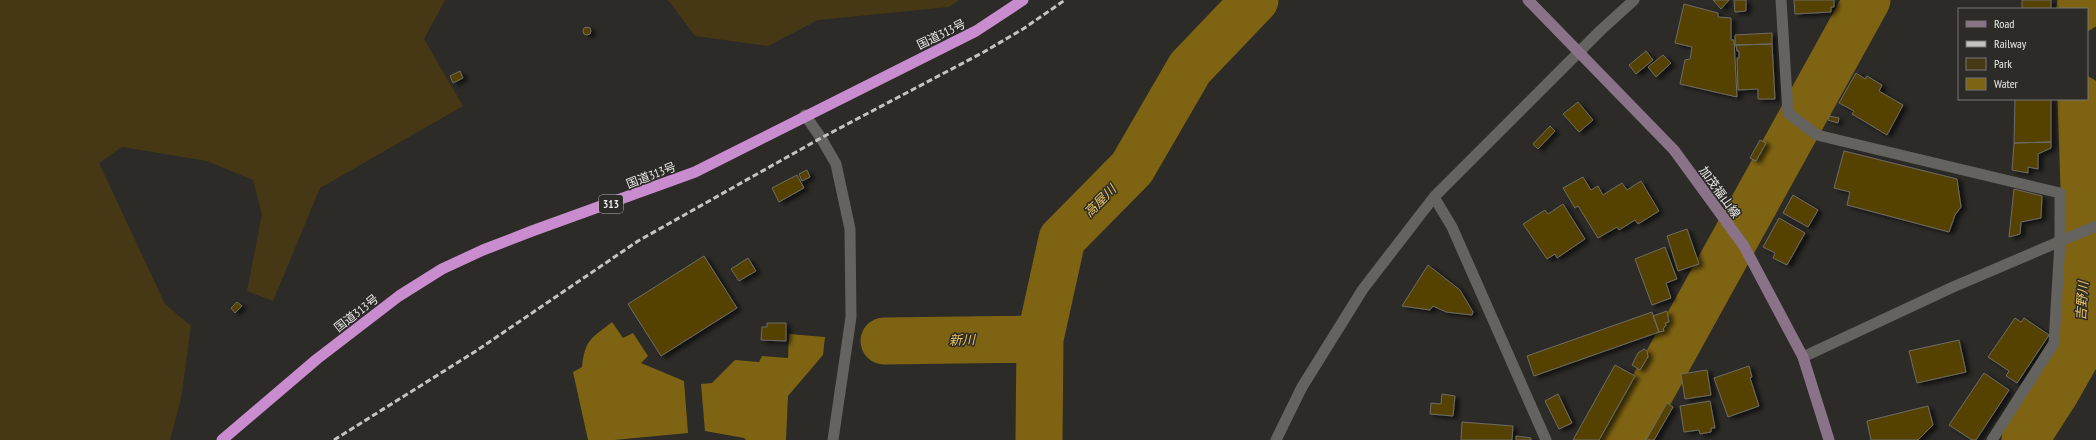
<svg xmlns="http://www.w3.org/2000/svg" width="2096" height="440" font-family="'PT Sans Narrow','Noto Sans JP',sans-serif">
  <defs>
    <filter id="shadow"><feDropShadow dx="4.5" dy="2.5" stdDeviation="2" flood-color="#0009"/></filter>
  </defs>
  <rect width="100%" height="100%" fill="#2c2b28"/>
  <path fill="#463814" d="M0,0h445l-21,39 39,67 -143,82 -47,113 -26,-10 15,-77 -9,-34 -46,-19 -85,-14 -23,16 66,141 26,22 -10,73 -11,41h-170z
    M668,0h291l-10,7 -131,13 -50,26 -73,-10z"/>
  <path fill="#7e6312" d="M612,322l11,16 10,-5 15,23 -7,7 43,18 4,52 -74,7h-26l-15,-68 9,-5c3,-28 9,-28 30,-45z
    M789,334l36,3 -2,18 -35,41 -2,44h-40l-2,-2 -39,-7 -4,-47 11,-1 23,-23 24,2 3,-6 26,2z"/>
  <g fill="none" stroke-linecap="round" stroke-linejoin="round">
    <path stroke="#7e6312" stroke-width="47" d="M2080,9l1,-9
      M884,341l156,-2
      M1039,440l1,-101 22,-100 70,-71 58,-100 65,-68
      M1624,440l243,-440
      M2025,440l32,-50 22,-39 7,-104 -5,-148"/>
  </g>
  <path fill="#564201" stroke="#6d6c68" filter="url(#shadow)" d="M1713,0h16l-8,9z
    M1734,0h12v11l-11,1z
    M1794,0h40v7h-3v5l-36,2z
    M2022,0h29v9h-29z
    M1684,4l34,9v4l13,1v22h3l3,57 -57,-13 5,-24 5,-1 2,-12 -17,-4z
    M583 31a4 4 0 1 1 8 0a4 4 0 1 1-8 0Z
    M1772,33v11l-37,1v-10z
    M1772,44l3,55h-17v-10l-20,1 -1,-32h2v-7h-2l-1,-6z
    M1646,51l7,9 -17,14 -7,-9z
    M1663,55l8,8 -15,14 -8,-10z
    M460,71l3,7 -10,5 -3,-7z
    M1856,73l9,6 2,-3 15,9 -3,6 24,14 -16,30 -35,-21 2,-3 -15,-8z
    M2015,99h36v43l-37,1z
    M1578,102l15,18 -14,12 -16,-18z
    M1829,116l10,2 -1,5 -10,-3z
    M1550,126l5,5 -17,18 -5,-5z
    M1760,140l6,3 -10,18 -6,-3z
    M2051,142v6l-13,6v15l-10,-2v6l-16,-3 2,-27z
    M1844,151l113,28 4,28 -6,8 -6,17 -102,-27 3,-13 -16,-4z
    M807,170l3,7 -8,4 -3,-7z
    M797,175l7,13 -25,14 -7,-14z
    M1583,177l8,13 7,-4 5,9 19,-12 5,7 14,-9 18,30 -21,13 -3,-4 -16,10 -2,-3 -19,11 -20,-32 -3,2 -12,-20z
    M2014,189l28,7 -1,22 -20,4 -1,12 -11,3z
    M1793,195l25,15 -10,17 -25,-14z
    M1563,204l22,35 -28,19 -2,-4 -8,5 -24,-35 22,-14 3,4z
    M1779,218l26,15 -18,32 -14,-7 2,-5 -12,-6z
    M1687,229l12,35 -21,7 -11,-35z
    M1665,247l12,32 -11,4 5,15 -19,7 -17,-46z
    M704,256l33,52 -76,48 -33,-52z
    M748,258l8,13 -17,10 -8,-12z
    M1428,265l32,25 13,22 -1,3 -26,-3 -13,-6 -3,4 -28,-4z
    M237,302l5,4 -7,7 -4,-5z
    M1667,311l2,11 -4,1 1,2 -3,4 1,2 -5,1 -6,-16z
    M1652,312l7,20 -125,44 -7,-20z
    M2015,318l6,4 3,-4 25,17 -32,48 -11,-7 3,-5 -21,-14z
    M767,323h19v18l-25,-1 1,-13h5z
    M1959,340l7,32 -49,11 -8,-32z
    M1644,349l3,2 1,6 -8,13 -8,-5 6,-12z
    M1615,365l20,11 -36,64h-26z
    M1749,366l3,11 -2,1 9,28 -31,11 -14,-39z
    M1707,370l4,25 -26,4 -4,-25z
    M1984,373l25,17 -33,50h-4l-23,-15z
    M1442,394l13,2 -2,20 -23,-2 1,-11 10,1z
    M1558,394l14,29 -13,6 -14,-28z
    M1710,401l5,27h-4v4l-11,2 -1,-4 -15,2 -4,-26z
    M1667,403l6,4 -19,33h-8z
    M1928,406l5,19 -15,15h-47l-4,-19z
    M1462,422l51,4 -1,14h-51z
    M1516,436l15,2v2h-15z"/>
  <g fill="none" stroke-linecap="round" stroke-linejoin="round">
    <path stroke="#64635f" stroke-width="11" d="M1781,0l7,113 29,22 243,58v49l-6,101 -62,97
      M805,115l16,23 15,26 14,65 1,88 -18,123
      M1434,197l18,30 94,213
      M1276,440l26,-53 61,-98 71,-92 167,-167 33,-30"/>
    <path stroke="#64635f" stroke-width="11" d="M1803,357l150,-70 143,-61"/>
    <path stroke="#8a7289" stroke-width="11" d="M1528,0l146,150 70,96 59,111 26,83"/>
    <path stroke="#c98cce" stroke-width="11" d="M222,440l95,-81 82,-63 43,-27 41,-19 49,-19 163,-59 281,-141 47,-31"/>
    <path stroke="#c4c3c1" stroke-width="3" stroke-dasharray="6 3" stroke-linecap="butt" d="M334,440l142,-89 162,-110 183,-103 161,-85 41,-24 42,-29"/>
  </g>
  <g text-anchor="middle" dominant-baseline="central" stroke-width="3" stroke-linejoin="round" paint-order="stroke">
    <rect fill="#2c2b28" stroke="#b2b1ae" stroke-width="1" x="599" y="195" width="24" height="18" rx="3"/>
    <g font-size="11" font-weight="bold" fill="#ebeae8">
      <text x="611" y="204">313</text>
    </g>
    <g font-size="12" fill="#ebeae8" stroke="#2c2b28">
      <text transform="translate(941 34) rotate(-26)">国道313号</text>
      <text transform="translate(651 175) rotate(-21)">国道313号</text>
      <text transform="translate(1720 192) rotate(54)">加茂福山線</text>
      <text transform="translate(356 313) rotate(-38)">国道313号</text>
    </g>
    <g font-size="13" font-style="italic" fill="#edc660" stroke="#2c2b28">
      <text transform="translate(1100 201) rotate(-45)">高屋川</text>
      <text transform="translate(2082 301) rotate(-86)">吉野川</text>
      <text transform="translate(962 340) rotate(-1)">新川</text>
    </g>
  </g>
  <rect x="1958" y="8" width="130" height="92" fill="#2c2b28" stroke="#787775"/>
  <rect x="1966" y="21" width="20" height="6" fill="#8a7289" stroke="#787775"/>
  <text x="1994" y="28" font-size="12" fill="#ebeae8">Road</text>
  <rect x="1966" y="41" width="20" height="6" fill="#c4c3c1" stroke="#787775"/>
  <text x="1994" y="48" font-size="12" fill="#ebeae8">Railway</text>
  <rect x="1966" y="58" width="20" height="12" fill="#463814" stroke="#787775"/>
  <text x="1994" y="68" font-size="12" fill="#ebeae8">Park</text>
  <rect x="1966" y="78" width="20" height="12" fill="#7e6312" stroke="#787775"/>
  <text x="1994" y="88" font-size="12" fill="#ebeae8">Water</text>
</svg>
